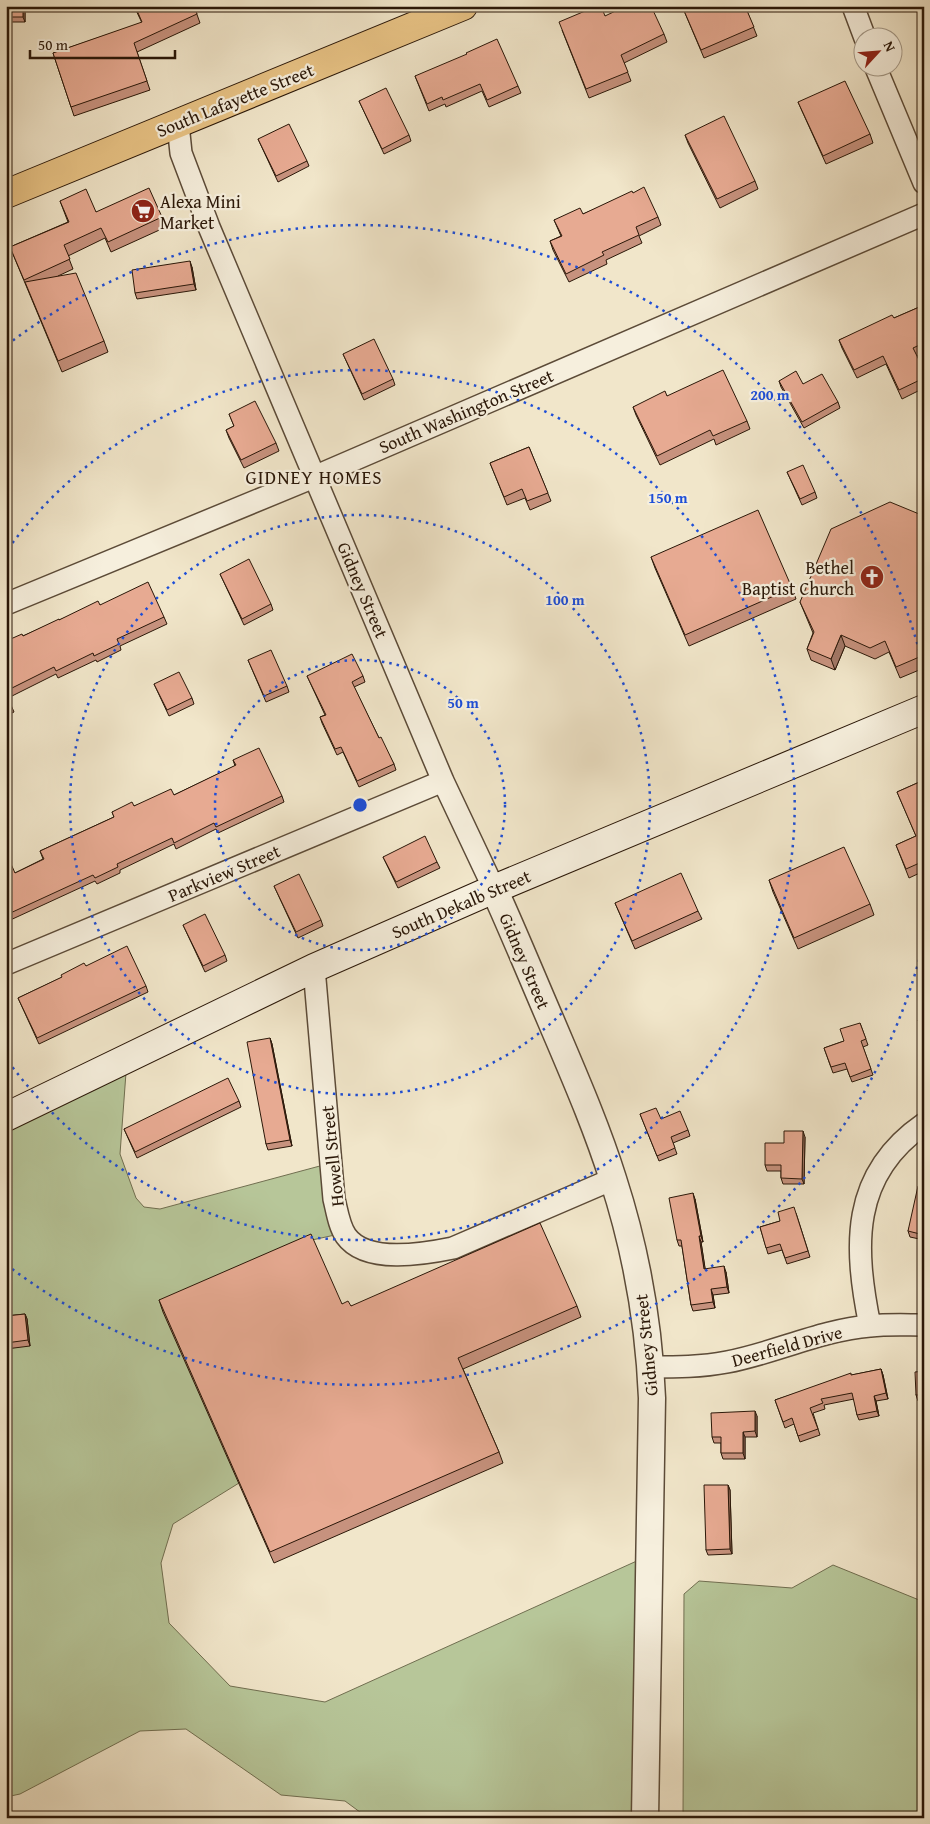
<svg xmlns="http://www.w3.org/2000/svg" width="930" height="1824" font-family="'Gentium Book Plus',serif">
  <rect width="100%" height="100%" fill="#f1e6ca"/>
  <filter id="stains"><feTurbulence type="fractalNoise" baseFrequency=".004" numOctaves="4"/><feColorMatrix values="0 0 0 0 .2 0 0 0 0 .09 0 0 0 0 .02 0 0 0 .5 -.17"/></filter>
  <radialGradient id="worn" r=".72"><stop offset=".6" stop-color="#630" stop-opacity="0"/><stop offset="1" stop-color="#630" stop-opacity=".3"/></radialGradient>
  <path fill="#b7c699" stroke="#706e50" d="M127,1059l-7,95 16,44 8,9 16,2 171,-46 13,70 -32,7 -151,66 78,177 -66,41 -12,39 8,60 61,63 95,16 325,-147 -4,263h-278l-23,-17 -64,-6 -95,-66 -46,2 -120,63 -14,3v-680z
    M833,1565l91,37v216h-241l1,-224 15,-13 93,7z"/>
  <g fill="none" stroke-linecap="round" stroke-linejoin="round">
    <g stroke="#5c4b38" stroke-width="24">
      <path id="minor" d="M853,6l12,32
        M876,68l48,115
        M178,124l3,29 28,74 234,554 51,108
        M6,604l308,-127 610,-263
        M6,964l437,-183
        M314,968l20,231c3,12 5,27 12,37 20,28 78,18 107,12l160,-69
        M870,1326c-16,-79 -20,-151 54,-202
        M651,1367c25,0 50,0 76,-5 48,-9 94,-32 143,-36 18,-2 36,-1 54,-1"/>
    </g>
    <g stroke="#5c4b38" stroke-width="29">
      <path id="tertiary" d="M494,889c20,44 38,88 57,132 22,52 45,104 62,158 23,71 36,145 39,219l-7,420"/>
    </g>
    <g stroke="#2a1708" stroke-width="30">
      <path id="secondary" d="M6,1117l308,-149 180,-79 430,-180"/>
    </g>
    <g stroke="#2a1708" stroke-width="30">
      <path id="primary" d="M6,194l457,-188"/>
    </g>
    <use href="#minor" stroke="#f6efdd" stroke-width="21"/>
    <use href="#tertiary" stroke="#f6efdd" stroke-width="26"/>
    <use href="#secondary" stroke="#f6efdd" stroke-width="28"/>
    <use href="#primary" stroke="#e8c385" stroke-width="28"/>
  </g>
  <path fill="#c7927e" stroke="#2a1708" d="M6,6h19v16h-19z
    M134,6h60l6,17 -63,29 13,38 -76,26 -21,-63 89,-30z
    M682,6h63l12,30 -53,22z
    M605,16l59,18 3,8 -43,21 7,18 -42,17 -27,-68z
    M415,76l103,10 3,7 -32,14 -7,-16 -36,16 -1,-3 -16,7z
    M359,101l50,34 2,6 -27,13z
    M798,102l72,32 3,9 -47,21 -24,-53z
    M685,135l70,46 3,8 -38,19 -32,-65z
    M258,139l49,22 2,5 -31,16z
    M633,193l25,24 3,8 -22,11 3,7 -36,17 1,4 -38,18 -16,-32 -3,-9 11,-5 -7,-16 29,-6z
    M60,201l36,11 66,5 4,10 -55,25 -6,-14 -37,18 5,13 -15,7 46,65 4,11 -46,20 -52,-125 58,-25z
    M192,267l4,23 -59,9 -2,-6z
    M924,305v48l-7,3 7,14v18l-22,11 -16,-35 -29,14 -15,-30 -3,-8 55,-22z
    M343,354l50,25 2,6 -31,15z
    M779,381l24,3 35,18 2,6 -36,20 -23,-41z
    M667,396l80,25 3,8 -34,16 -2,-6 -54,26 -24,-50 -3,-8z
    M229,414l47,29 3,8 -35,17 -15,-30 -3,-8 8,-4z
    M529,447l22,54 -21,9 -5,-12 -18,7 -17,-42z
    M787,472l28,20 2,6 -15,7z
    M924,516v152l-24,10 -11,-26 -14,7 -30,-13 -10,24 -24,-10 -4,-11 6,-16 -13,-31z
    M651,557l141,31 4,11 -107,47 -34,-78z
    M220,574l51,30 2,6 -29,15z
    M100,605l64,12 3,7 -47,22 1,4 -24,12 -1,-2 -38,18 -2,-4 -48,24 6,14 -8,4v-75l17,-5 36,-16z
    M248,660l39,26 2,6 -23,10z
    M307,676h56l2,6 -11,5 25,51 15,26 2,6 -37,17 -16,-35 -6,3 -15,-32 -2,-6 5,-2z
    M154,684l38,14 2,6 -25,12z
    M233,760l49,36 2,6 -66,31 -2,-4 -40,20 -2,-5 -54,26v3l-23,11 -2,-3 -89,41v-56l9,7 28,-14 -3,-8 74,-34 -2,-5 62,-17 61,-29z
    M924,780v91l-15,7 -13,-33 20,-9 -19,-44z
    M383,857l54,5 3,6 -42,20z
    M769,880l101,24 4,11 -76,34 -25,-57z
    M274,886l47,34 2,6 -25,12z
    M615,903l83,8 4,8 -67,30z
    M183,925l42,30 2,6 -22,11z
    M86,966l60,20 2,6 -109,52 -21,-46z
    M860,1023l8,22 -5,2 10,28 -21,7 -5,-13 -14,4 -9,-25 20,-7z
    M270,1038l2,6 20,102 -24,4 -2,-6z
    M239,1101l2,6 -104,51 -13,-29z
    M640,1114l21,5 27,11 2,6 -17,7 4,11 -18,7z
    M805,1137l-1,47h-21l-2,-6v-7h-14l-2,-6 19,-22z
    M924,1187v53l-14,-3 -2,-6z
    M695,1199l8,43h-2l4,27 21,3 3,21 -16,2 2,13 -22,3 -2,-6 -9,-59h-3l-2,-6z
    M796,1213l14,44 -23,7 -5,-14 -14,4 -8,-27 20,-6z
    M159,1300l183,4 9,2h226l4,11 -118,52 36,83 4,11 -229,100 -111,-251z
    M25,1314l2,5 3,27 -24,3v-33z
    M881,1369l2,6 5,24 -12,2 3,15 -20,4 -2,-5 -3,-16 -30,6 1,4 -12,4 7,22 -20,7 -6,-18 -9,4 -10,-28 77,-25z
    M924,1371v29l-6,1 -2,-6z
    M757,1416v21h-12v22h-22l-2,-6v-10h-7l-2,-6z
    M728,1485l2,5 2,64 -24,1 -2,-5z"/>
  <path fill="#a27766" stroke="#2a1708" d="M23,6h2v16l-2,-5z
    M190,261l2,6 4,23 -2,-6z
    M841,635l4,11 -10,24 -4,-11z
    M270,1038l2,6 20,102 -2,-6z
    M803,1131l2,6 -1,47 -2,-5z
    M693,1193l2,6 8,43 -2,-6z
    M699,1236l2,6 5,32 -2,-5z
    M724,1266l2,6 3,21 -2,-6z
    M711,1289l2,6 2,13 -2,-6z
    M25,1314l2,5 3,27 -2,-6z
    M881,1369l2,6 5,24 -2,-6z
    M874,1396l2,5 3,15 -2,-5z
    M755,1411l2,5v21l-2,-6z
    M743,1432l2,5v22l-2,-6z
    M728,1485l2,5 2,64 -2,-5z"/>
  <path fill="#e7aa92" stroke="#2a1708" d="M6,6h17v11h-17z
    M135,6h59l3,8 -63,29 13,38 -76,26 -18,-54 89,-31z
    M597,6h4l4,10 21,-10h25l13,28 -43,21 7,17 -42,17 -27,-67z
    M682,6h63l9,21 -53,23z
    M497,39l21,47 -31,14 -7,-16 -37,16 -1,-3 -15,7 -12,-28 52,-22 -1,-1z
    M845,81l25,53 -47,22 -25,-54z
    M386,88l23,47 -27,14 -23,-48z
    M924,105v12l-5,-10z
    M724,116l31,65 -38,18 -32,-64z
    M289,124l18,37 -31,15 -18,-37z
    M644,187l14,30 -22,10 3,8 -37,17 2,3 -38,19 -16,-33 12,-5 -8,-16 26,-12 3,6 49,-23 1,2z
    M149,188l13,29 -54,25 -7,-14 -37,17 6,14 -46,21 -14,-33 59,-25 -9,-21 26,-12 10,23z
    M190,261l4,23 -59,9 -3,-23z
    M76,273l28,68 -46,20 -33,-79z
    M924,305v38l-11,5 11,22v8l-25,12 -16,-34 -29,14 -15,-30 53,-25 2,3z
    M374,339l19,40 -31,15 -19,-40z
    M723,370l24,51 -34,15 -3,-6 -53,26 -24,-49 32,-16 2,5z
    M796,371l7,13 19,-10 16,28 -36,20 -23,-41z
    M255,401l21,42 -35,17 -15,-30 8,-4 -5,-12z
    M529,447l19,46 -21,8 -5,-12 -18,8 -14,-34z
    M803,465l12,27 -15,7 -13,-27z
    M890,502l34,14v139l-28,12 -11,-26 -15,7 -29,-13 -10,24 -24,-10 7,-17 -14,-30 31,-73z
    M758,510l34,78 -107,47 -34,-78z
    M249,559l22,45 -29,15 -22,-45z
    M148,582l16,35 -47,22 2,5 -25,12 -1,-3 -37,18 -2,-4 -48,24v-50l16,-7 1,2 36,-17v1l39,-19 2,4z
    M271,650l16,36 -23,10 -16,-36z
    M352,654l11,22 -11,6 27,56 2,-1 13,27 -37,17 -16,-34 -6,2 -15,-32 6,-2 -19,-39z
    M179,672l13,26 -25,12 -13,-26z
    M6,695l5,11 -5,2z
    M259,748l23,48 -66,31 -2,-4 -40,20 -2,-5 -55,26 1,3 -23,11 -2,-3 -87,40v-49l5,-2 4,9 29,-14 -4,-8 74,-34 -2,-5 20,-10 2,4 37,-17 3,6 62,-30 -3,-5z
    M924,780v81l-18,8 -10,-24 20,-9 -19,-44z
    M425,836l12,26 -41,20 -13,-25z
    M844,847l26,57 -76,34 -25,-58z
    M681,873l17,38 -66,30 -17,-38z
    M299,874l22,46 -25,12 -22,-46z
    M205,914l20,41 -22,11 -20,-41z
    M127,946l19,40 -109,52 -19,-40 44,-21 -1,-2 23,-12 2,3z
    M924,1017v15l-6,-12z
    M860,1023l6,16 -5,2 10,28 -21,8 -5,-14 -14,4 -7,-19 20,-7 -4,-12z
    M270,1038l20,102 -24,4 -19,-102z
    M228,1078l11,23 -104,51 -11,-23z
    M656,1108l5,11 19,-8 8,19 -17,7 4,11 -18,8 -17,-42z
    M784,1131h19l-1,48 -21,-1v-13h-16v-22h19z
    M918,1186l6,1v48l-16,-4z
    M693,1193l8,43h-2l5,33 20,-3 3,21 -16,2 2,13 -22,3 -10,-65h-4l-8,-42z
    M794,1207l14,44 -23,7 -5,-14 -14,4 -6,-21 20,-6 -2,-9z
    M540,1223l37,83 -119,52 41,94 -229,100 -111,-252 152,-66 31,70 6,-3 3,5z
    M25,1314l3,26 -22,3v-27z
    M881,1369l5,24 -12,3 3,15 -20,4 -5,-22 -31,6 2,4 -13,5 8,21 -20,7 -6,-18 -9,4 -8,-22 76,-27v2z
    M924,1371v24h-8l-1,-23z
    M755,1411v20l-12,1v21h-22v-16h-9l-1,-24z
    M704,1485h24l2,64 -24,1z"/>
  <g fill="none" stroke="#1d4ed8" stroke-width="2.5" stroke-dasharray="2.5 5">
    <circle cx="360" cy="805" r="145"/>
    <circle cx="360" cy="805" r="290"/>
    <path d="M8 549A435 435 0 1 1 8 1061"/>
    <path d="M923 945A580 580 0 0 1 7 1265M7 345A580 580 0 0 1 923 665"/>
  </g>
  <defs>
    <g id="supermarket-disc" transform="scale(1.25)"><circle r="9.5" fill="#8f2418" stroke="#f6efdd"/><path d="M-6-5.5h2.5l.6 2H6L4.5 2H-2.5L-4.4-4H-6ZM-1.5 3.2a1.3 1.3 0 1 0 .1 0ZM3 3.2a1.3 1.3 0 1 0 .1 0Z" fill="#fff"/></g>
    <g id="church-disc" transform="scale(1.25)"><circle r="9.5" fill="#8f2418" stroke="#f6efdd"/><path d="M-1.2-6h2.4v3.5h3.3v2.4h-3.3V6h-2.4V-.1h-3.3v-2.4h3.3Z" fill="#fff"/></g>
  </defs>
  <g fill-rule="evenodd">
    <use href="#supermarket-disc" x="143" y="211"/>
    <use href="#church-disc" x="872" y="577"/>
  </g>
  <g text-anchor="middle" dominant-baseline="central" stroke-width="4.5" stroke-linejoin="round" paint-order="stroke">
    <g font-size="18" fill="#2a1708" stroke="#f6efdd">
      <text transform="translate(235 100) rotate(-22)">South Lafayette Street</text>
      <text transform="translate(466 411) rotate(-23)">South Washington Street</text>
      <text transform="translate(363 590) rotate(67)">Gidney Street</text>
      <text transform="translate(224 873) rotate(-23)">Parkview Street</text>
      <text transform="translate(461 904) rotate(-23)">South Dekalb Street</text>
      <text transform="translate(525 961) rotate(67)">Gidney Street</text>
      <text transform="translate(332 1156) rotate(-96)">Howell Street</text>
      <text transform="translate(646 1345) rotate(-96)">Gidney Street</text>
      <text transform="translate(787 1346) rotate(-15)">Deerfield Drive</text>
    </g>
    <g font-size="18" fill="#2a1708" stroke="#f6efdd" text-anchor="start">
      <text x="160" y="201">Alexa Mini<tspan x="160" dy="21">Market</tspan></text>
      <text x="854" y="567" text-anchor="end">Bethel<tspan x="854" dy="21">Baptist Church</tspan></text>
    </g>
    <g font-size="19" letter-spacing="1" fill="#2a1708" stroke="#f6efdd">
      <text x="314" y="477">GIDNEY HOMES</text>
    </g>
  </g>
  <circle cx="360" cy="805" r="8" fill="#1d4ed8" stroke="#f6efdd" stroke-width="2.5"/>
  <g font-size="15" text-anchor="middle" font-weight="bold" fill="#1d4ed8" stroke="#f6efdd" stroke-width="4.5" stroke-linejoin="round" paint-order="stroke">
    <text x="770" y="400">200 m</text>
    <text x="668" y="503">150 m</text>
    <text x="565" y="605">100 m</text>
    <text x="463" y="708">50 m</text>
  </g>
  <rect width="930" height="1824" fill="none" stroke="#f1e6ca" stroke-width="25"/>
  <rect x="8" y="8" width="915" height="1809" fill="none" stroke="#2a1708" stroke-width="2.5"/>
  <rect x="12" y="12" width="905" height="1799" fill="none" stroke="#2a1708"/>
  <g transform="translate(878 52) rotate(64)"><circle r="24" fill="#f6efdd" stroke="#a49988"/>
  <path d="M0-4L9 19L0 12L-9 19Z" fill="#8f2418"/>
  <text y="-8" font-size="14" font-weight="bold" text-anchor="middle" fill="#2a1708">N</text>
  </g>
  <path d="M30 50v8h145v-8" fill="none" stroke="#2a1708" stroke-width="2.5"/>
  <text x="38" y="50" font-size="15" fill="#2a1708" stroke="#f6efdd" stroke-width="4" paint-order="stroke">50 m</text>
  <rect width="100%" height="100%" filter="url(#stains)"/>
  <rect width="100%" height="100%" fill="url(#worn)"/>
</svg>
